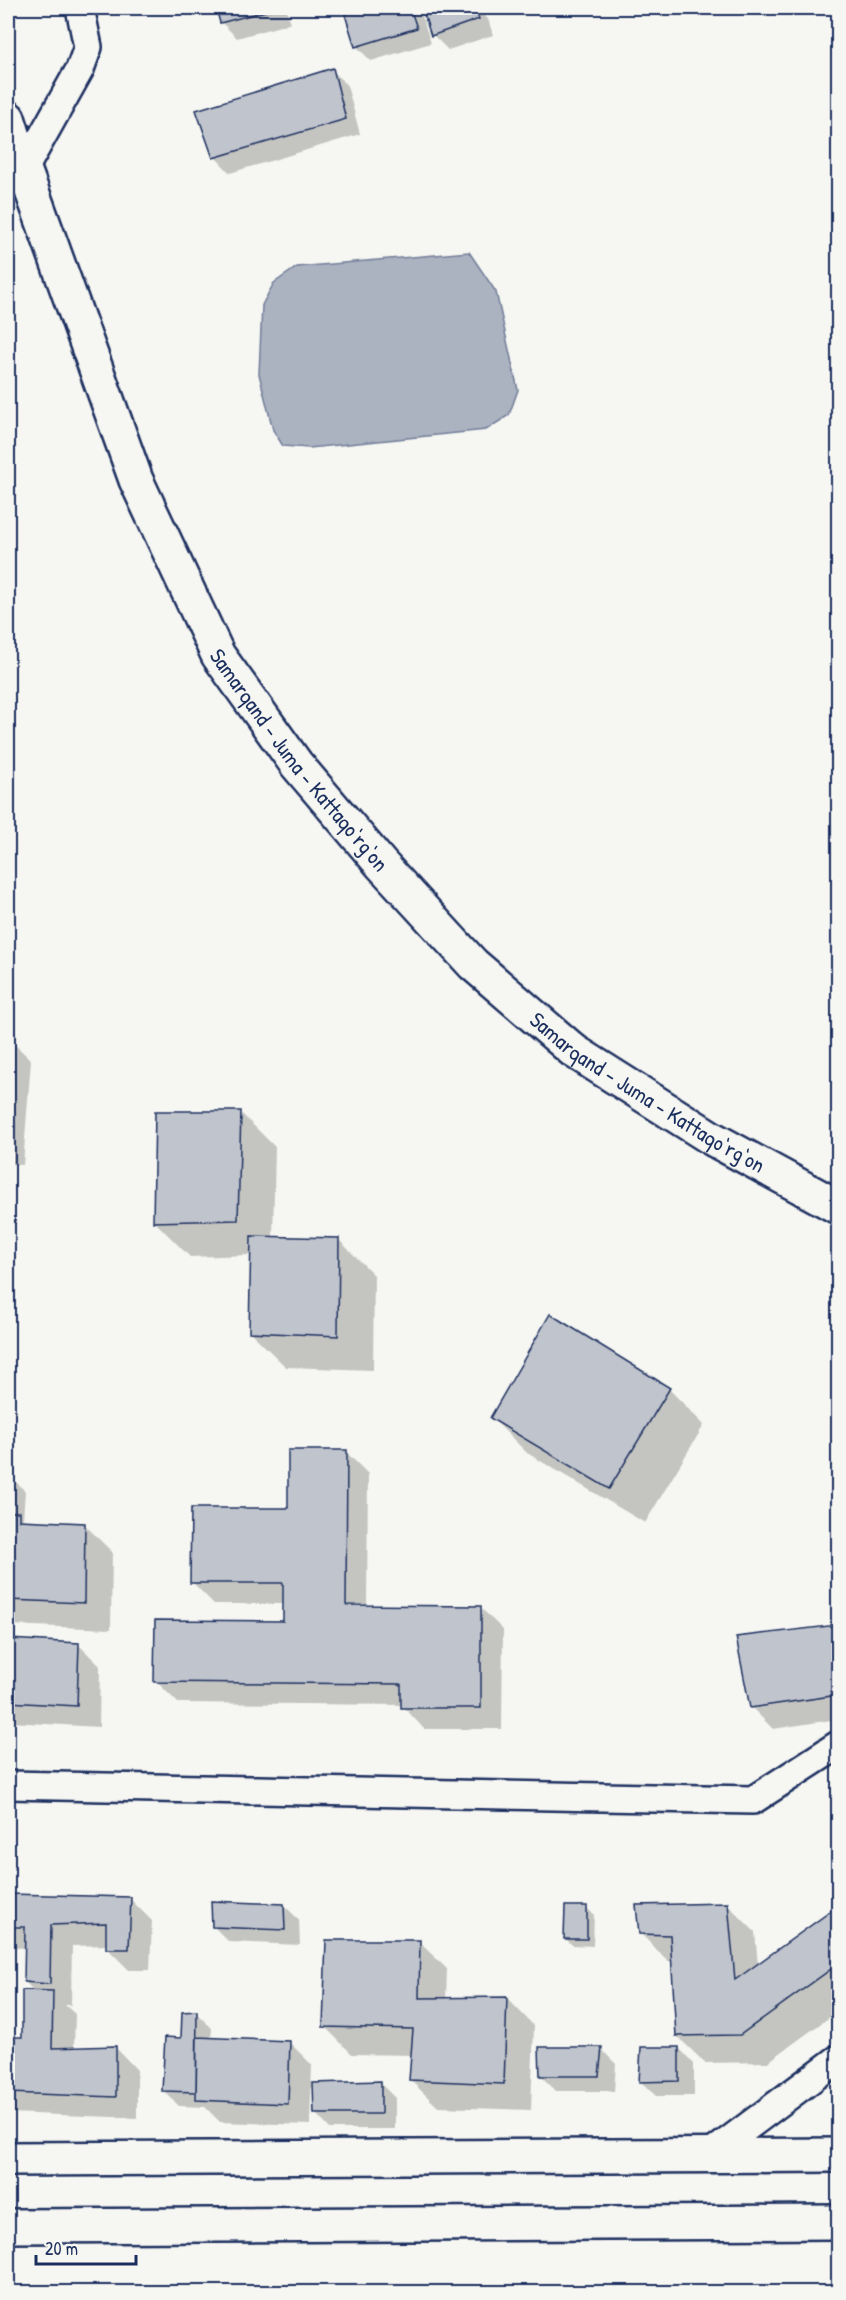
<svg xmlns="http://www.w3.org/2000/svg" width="846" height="2300" font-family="'Patrick Hand',sans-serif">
  <rect width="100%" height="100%" fill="#f6f6f2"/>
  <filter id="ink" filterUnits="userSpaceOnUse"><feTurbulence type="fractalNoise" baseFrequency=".0167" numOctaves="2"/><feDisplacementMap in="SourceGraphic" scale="12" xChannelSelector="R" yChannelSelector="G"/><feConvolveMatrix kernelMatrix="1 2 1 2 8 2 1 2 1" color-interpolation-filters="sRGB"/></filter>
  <g filter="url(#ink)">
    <path fill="#abb2c0" stroke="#717e99" stroke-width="1.5" d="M469,252l27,40 22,98 -9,25 -23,15 -177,18 -26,-2 -10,-16 -14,-56 3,-69 12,-22 23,-16z"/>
    <path fill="#0003" d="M218,8h68l5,15 -54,15 -15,-15z
      M345,8h74l12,35 -60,18 -15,-15z
      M423,8h54l11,11 5,16 -45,15 -15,-15z
      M332,70l15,15 13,49 -130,39 -15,-16z
      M8,1038l23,22 -8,105 -15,-1z
      M240,1112l35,35 -2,91 66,2 35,35 -1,95 -87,-3 -36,-35 2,-77 -62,2 -35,-35z
      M669,1389l35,36 -59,98 -118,-70 -36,-36z
      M346,1452l22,22 -1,133 114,1 22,22 -1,99h-78l-22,-24 -224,-2 -22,-22 128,-59 1,-18h-71l-22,-22 97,-72z
      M8,1474l17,17 -2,28 4,3 58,3 27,27 -1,77 -103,-4z
      M837,1626l1,2v91l-65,10 -22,-22z
      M8,1641l70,3 22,22 -1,61 -89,-5 -2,39z
      M8,1896l122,3 22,22 -2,49h-21l-22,-22v-3l-35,1 -1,59h-6l10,9 -1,35 42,-1 21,22v48l-129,-5v-75l15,1 12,-47 -10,-10 1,-34 -18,-1z
      M284,1905l15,15 1,25 -71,-3 -16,-16z
      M728,1905l27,27 3,33 80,-57v103l-70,51 -63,1 -28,-27 -4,-75h-5l-28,-28z
      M586,1907l8,8 -1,31 -21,-1 -7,-7z
      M419,1942l28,27 -1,30 61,-1 27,28 -3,84 -93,-3 -28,-27 2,-25 -60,-1 -28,-28z
      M196,2013l16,15 -1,12 79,3 22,22 -2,60 -90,-3 -15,-15 -26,-1 -15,-15z
      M679,2048l15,16v32h-38l-16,-15z
      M601,2049l15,15 -2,27h-58l-15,-15z
      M380,2083l15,15v31h-65l-15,-16z"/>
    <path fill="#c0c4cd" stroke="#1b2f5e" stroke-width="1.5" d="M216,8h61l-57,15z
      M343,8h67l7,20 -62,19z
      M422,8h26l1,3 8,-3h18l4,11 -48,17z
      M333,68l13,51 -133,39 -17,-48z
      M155,1111h86l-3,109 -85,2z
      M251,1236l88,2 -1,98 -89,-4z
      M550,1314l120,74 -61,101 -119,-71z
      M288,1450h59l-1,155 135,1v102h-80v-24l-247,-2 1,-62 128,1v-38h-93l1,-75h97z
      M8,1512h11v8l66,3 -1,80 -76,-3z
      M837,1625l1,70 -88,13 -14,-71z
      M8,1639l71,4 -2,63 -69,-4z
      M8,1894l123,3 -2,52h-23v-26l-55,2 -1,59 -26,-2 1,-55h-17z
      M211,1901l73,3 1,26 -73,-3z
      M728,1903l7,77 103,-74v58l-98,71 -64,1 -6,-101 -31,-1 -3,-29z
      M565,1906h22v33h-23z
      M326,1940h94l-1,58 88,-1 -3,87 -95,-4 4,-51 -90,-2z
      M22,1990l31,1 -1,57 64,-2v51l-108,-4v-56h14z
      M197,2011l-1,81 -34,-1 3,-54 16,1 1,-26z
      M197,2037l93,4 -2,63 -92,-4z
      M539,2047h63l-3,29h-59z
      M641,2047h38v34l-40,1z
      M381,2081v33h-67l-1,-31z"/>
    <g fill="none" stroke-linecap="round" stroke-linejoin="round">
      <g stroke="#1b2f5e" stroke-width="32">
        <path id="street" d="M24,169l56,-100 8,-22 -8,-39
          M8,1785l745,15 85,-55
          M707,2157l131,-98"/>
      </g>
      <g stroke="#1b2f5e" stroke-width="38">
        <g id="primary">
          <path id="s1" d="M8,118l16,51 112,311 82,175 79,110 85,100 91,99 101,87 139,88 125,68"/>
          <path d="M8,2159l830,-4"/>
          <path d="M8,2226l830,-4"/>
        </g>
      </g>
      <use href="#street" stroke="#f6f6f2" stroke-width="27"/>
      <use href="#primary" stroke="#f6f6f2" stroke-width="33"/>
    </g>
  </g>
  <g text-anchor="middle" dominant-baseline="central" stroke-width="4.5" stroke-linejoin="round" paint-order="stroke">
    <g font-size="22" fill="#1b2f5e" stroke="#f6f6f2">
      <text stroke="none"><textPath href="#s1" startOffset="710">Samarqand - Juma - Kattaqo‘rg‘on</textPath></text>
      <text stroke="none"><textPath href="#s1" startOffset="1196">Samarqand - Juma - Kattaqo‘rg‘on</textPath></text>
    </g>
  </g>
  <rect width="846" height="2300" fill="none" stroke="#f6f6f2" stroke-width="30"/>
  <rect x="15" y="15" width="816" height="2270" fill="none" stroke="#1b2f5e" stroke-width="2" filter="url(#ink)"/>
  <path d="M36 2255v9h100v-9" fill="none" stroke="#1b2f5e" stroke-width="3"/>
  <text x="45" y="2255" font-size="18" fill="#1b2f5e" stroke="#f6f6f2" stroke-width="4.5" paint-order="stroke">20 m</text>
</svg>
